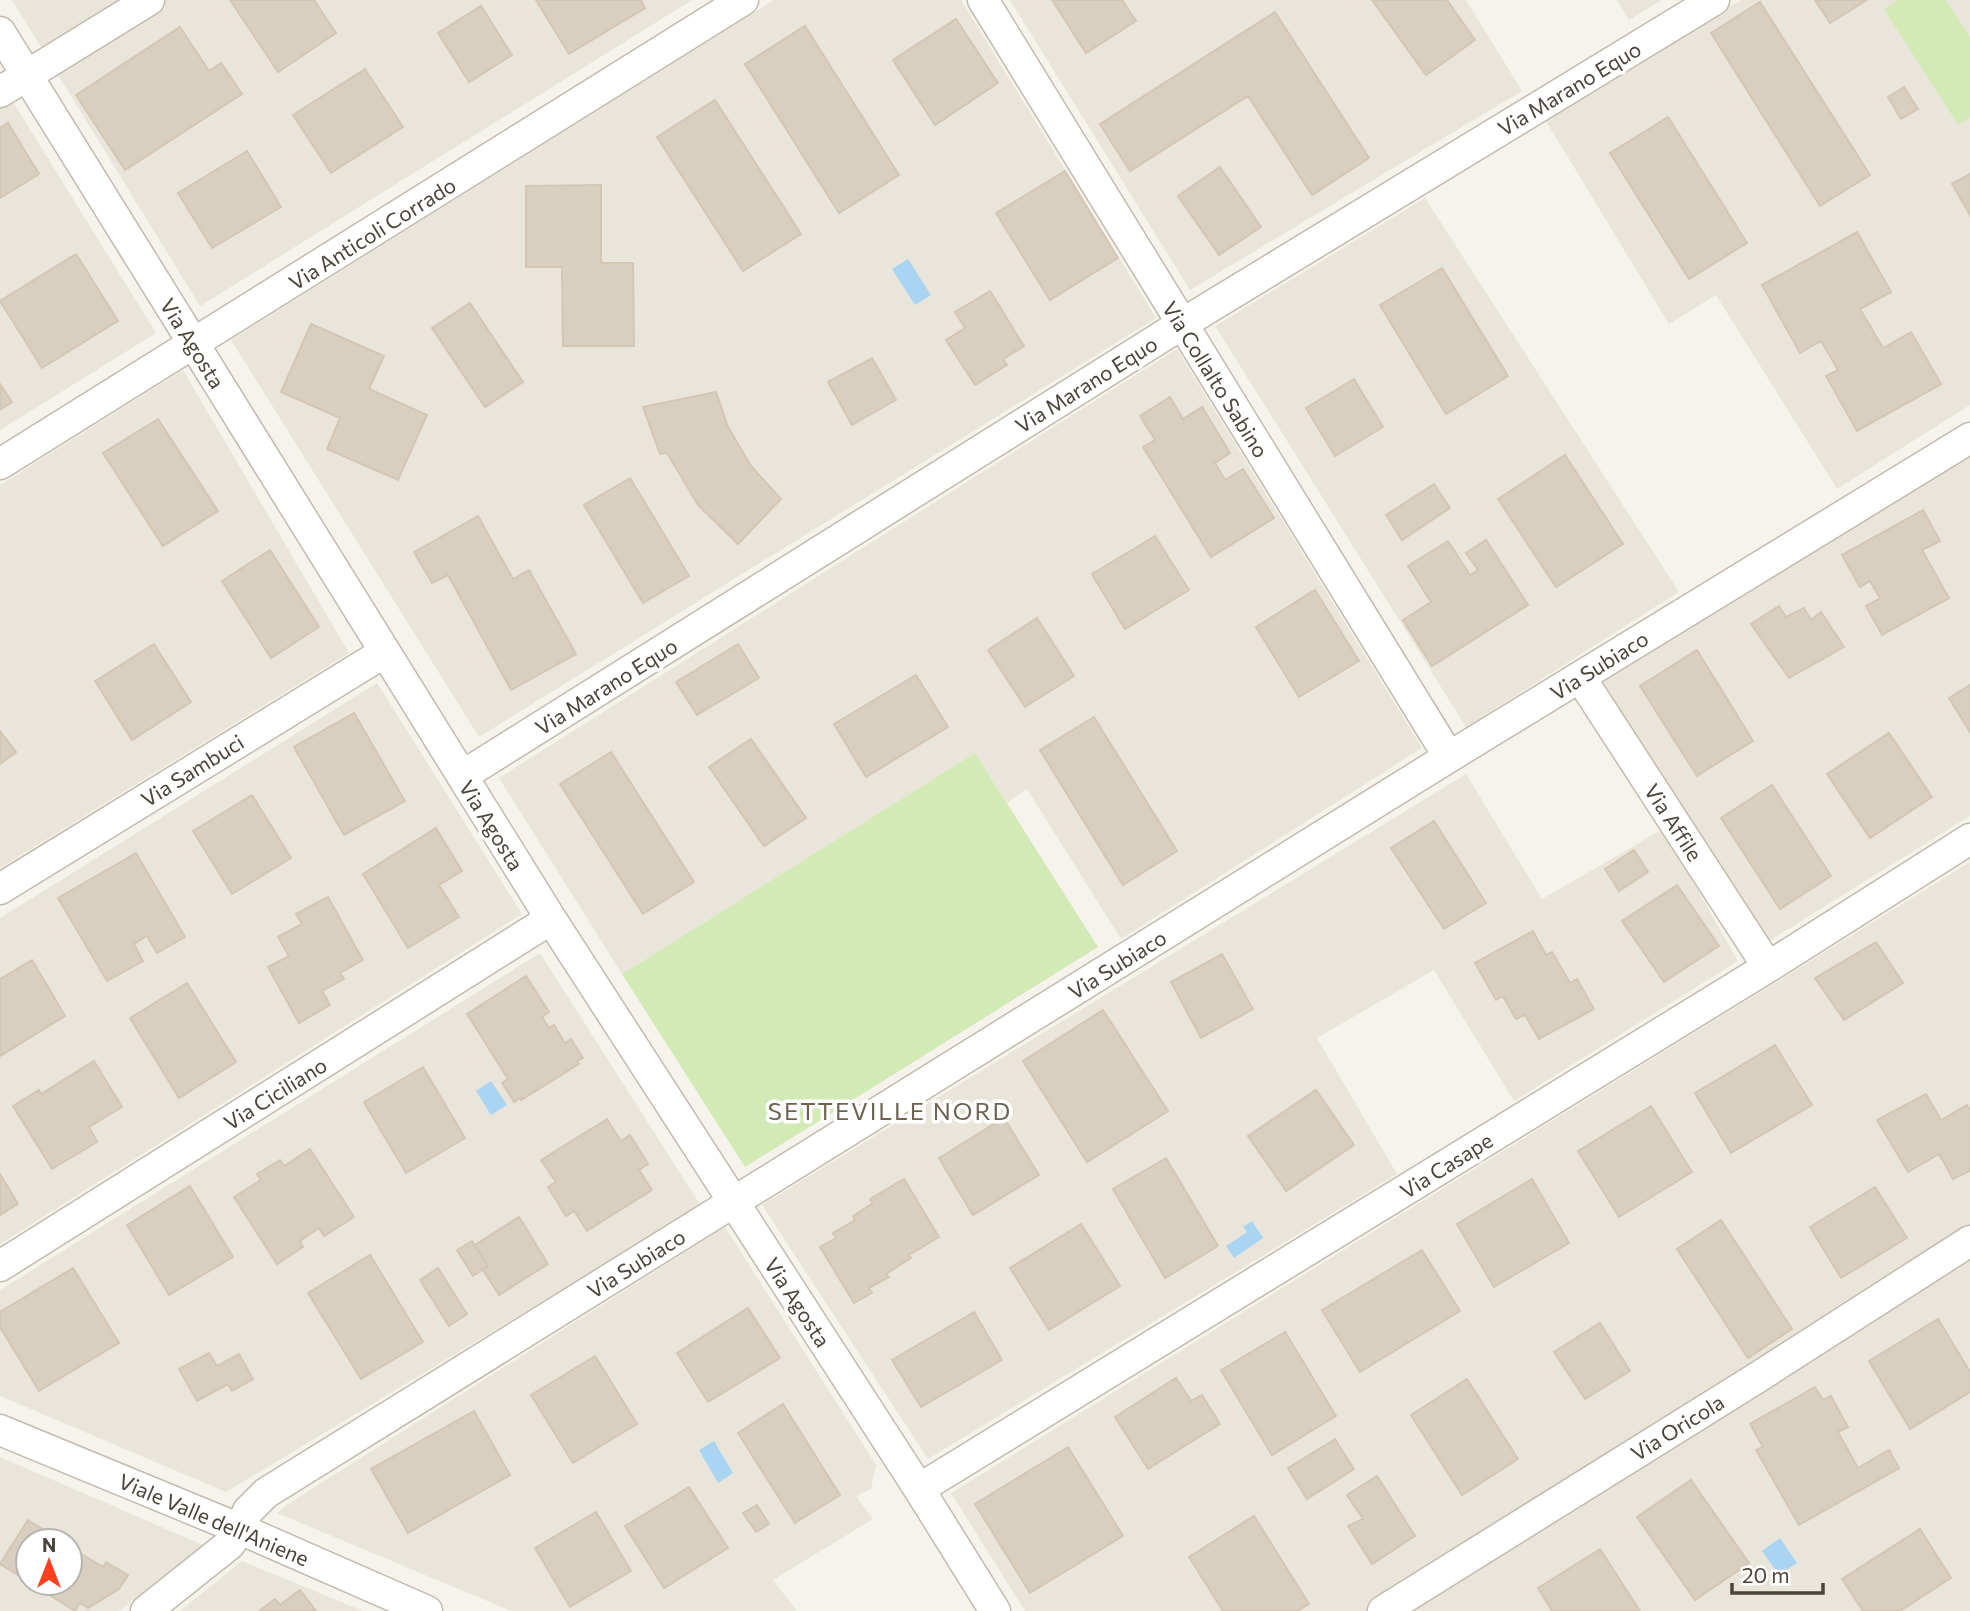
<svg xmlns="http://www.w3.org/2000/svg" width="1970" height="1611" font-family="Commissioner,sans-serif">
  <rect width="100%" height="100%" fill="#f6f3ec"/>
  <path fill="#eae5da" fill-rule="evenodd" d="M12,0h680l-492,306z
    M774,0h187l195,318 -677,419 -248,-397z
    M1010,0h456l56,91 -332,199z
    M1617,0h45l-33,20z
    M1741,0h229v405l-133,84 -121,-194 -47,29 -123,-203z
    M0,81l156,252 -156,97z
    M1425,198l254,394 -213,135 -251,-401z
    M1177,349l245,399 -301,191 -94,-150 -20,14 -32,-50 -353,221 -123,-196z
    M183,370l166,283 -349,215v-383z
    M1970,454v362l-204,127 -163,-261z
    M377,683l145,231 -522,330v-326z
    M1466,774l76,125 121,-70 75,132 -224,140 -80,-131 -117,68 80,136 -469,285 -166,-254z
    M1970,862v749h-945l-74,-118z
    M540,953l161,253 -475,286 -226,-96v-106z
    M725,1227l151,238 -5,24 -15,7 17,23 -100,61 24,31h-286l-234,-98 11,-9z
    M0,1457l203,88 -84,66h-119zM28,1541h42v42h-42z
    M242,1561l121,50h-183z"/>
  <path fill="#d2eab5" d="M1898,0h48l24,37v80l-12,8 -74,-116z
    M975,753l123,194 -353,220 -123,-193z"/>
  <path fill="#a9d4f2" d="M908,259l23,36 -16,10 -23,-36z
    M491,1081l16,24 -16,10 -15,-24z
    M1252,1221l11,17 -29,20 -8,-12 21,-14 -4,-5z
    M714,1441l19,32 -15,10 -19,-33z
    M1780,1538l17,25 -18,12 -17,-24z"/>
  <path fill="#d8cfc1" stroke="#d3c7b4" stroke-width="2" d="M230,0h84l22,33 -58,39z
    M536,0h105l4,8 -76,46z
    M1052,0h70l14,21 -50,32z
    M1372,0h75l28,40 -49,35z
    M1815,0h52l-37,23z
    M1760,2l110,173 -50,31 -109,-173z
    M481,6l31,49 -43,27 -31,-49z
    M1275,12l94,146 -57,37 -64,-99 -118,75 -30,-47z
    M956,19l42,64 -63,42 -42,-65z
    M805,26l94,149 -60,38 -94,-149z
    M180,27l29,44 12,-8 21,31 -117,76 -49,-75z
    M365,69l38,58 -72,46 -38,-58z
    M1904,87l14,22 -17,10 -13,-22z
    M715,100l86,134 -58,37 -86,-134z
    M1668,117l79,126 -58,36 -79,-126z
    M8,123l31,51 -39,24v-70z
    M247,151l34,56 -69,41 -34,-55z
    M1220,167l41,60 -42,28 -41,-59z
    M1065,171l53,87 -68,42 -54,-87z
    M1970,174v41l-18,-31z
    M601,185v78h32l1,83h-71l-1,-79h-36v-81z
    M1857,232l34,60 -31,17 23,39 28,-16 30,52 -84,47 -31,-55 12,-6 -17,-29 -21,12 -38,-68z
    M76,254l42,67 -76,47 -42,-67z
    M1442,268l66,108 -62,38 -66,-109z
    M990,291l34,55 -21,13 4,6 -32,20 -29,-45 19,-12 -10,-16z
    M470,303l53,79 -38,25 -53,-79z
    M311,324l73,32 -15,33 58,26 -29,65 -71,-31 13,-31 -59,-26z
    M872,358l24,42 -44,25 -24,-43z
    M1354,379l29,48 -48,29 -29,-48z
    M0,384l12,18 -12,8z
    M716,392l12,35 23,39 30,33 -43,45 -40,-39 -31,-52 -7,1 -17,-47z
    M1170,397l13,22 19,-12 28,46 -15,10 10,17 18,-11 31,49 -63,39 -68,-110 12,-7 -15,-24z
    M158,419l60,92 -55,35 -60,-93z
    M1565,455l58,89 -67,43 -58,-88z
    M630,478l59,98 -46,27 -59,-98z
    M1434,484l16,24 -48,32 -16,-25z
    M1923,510l17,31 -18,9 27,48 -67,37 -16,-29 14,-8 -10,-17 -10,6 -18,-32z
    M478,516l35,63 16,-9 47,84 -65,36 -63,-115 -16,8 -18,-31z
    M1155,536l34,54 -64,39 -33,-55z
    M1486,540l42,65 -96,61 -29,-46 28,-18 -23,-36 40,-25 22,34 8,-5 -12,-17z
    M270,550l49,77 -48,31 -49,-77z
    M1315,590l44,71 -60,36 -43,-70z
    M1779,606l7,11 18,-9 7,12 10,-8 23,35 -55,31 -38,-54z
    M1037,618l37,58 -49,31 -37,-57z
    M154,644l37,58 -59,38 -37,-59z
    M738,644l21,34 -62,37 -21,-33z
    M1697,650l56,91 -56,35 -57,-90z
    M916,675l32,52 -82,50 -32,-53z
    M1970,685v47l-21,-34z
    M354,713l51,88 -61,34 -50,-88z
    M1094,717l83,134 -54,34 -83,-135z
    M0,731l16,21 -16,12z
    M1889,733l43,64 -62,41 -43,-64z
    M751,739l55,79 -42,28 -55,-79z
    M611,752l83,130 -51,32 -83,-130z
    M1772,785l59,91 -51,33 -59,-91z
    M252,795l39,63 -59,36 -39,-63z
    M1434,821l52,82 -42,26 -53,-81z
    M436,828l26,43 -23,14 20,32 -51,31 -45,-74z
    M1634,850l14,22 -29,19 -14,-22z
    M136,853l49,84 -28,16 -10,-17 -13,8 9,17 -36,20 -49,-83z
    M1677,885l42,61 -55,36 -42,-61z
    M328,897l35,63 -23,13 4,6 -22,12 8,14 -31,18 -31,-56 21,-11 -11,-19 24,-13 -6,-10z
    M1533,931l13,24 6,-3 18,31 7,-4 17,30 -55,30 -14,-24 -9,4 -13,-23 -7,4 -21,-37z
    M1876,942l27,41 -59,37 -29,-42z
    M1222,954l31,55 -52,29 -30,-56z
    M32,960l33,56 -65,40v-77z
    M526,976l23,36 -7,5 7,11 5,-3 11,18 6,-4 12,19 -6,3 2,3 -58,36 -1,-2 -6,4 -12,-19 6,-4 -41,-65z
    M187,983l49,79 -57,36 -49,-80z
    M1103,1010l65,101 -81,51 -64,-101z
    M1775,1045l37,60 -81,48 -36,-60z
    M94,1061l28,46 -33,20 8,15 -45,27 -39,-63 26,-16 2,4z
    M423,1067l42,71 -59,35 -42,-71z
    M1316,1090l38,55 -68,46 -38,-55z
    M1926,1094l15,26 26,-15 3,5v61l-17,8 -14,-25 -31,18 -31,-52z
    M1651,1106l41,66 -73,45 -41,-66z
    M1004,1118l35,57 -66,40 -34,-57z
    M607,1119l14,22 9,-6 18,29 -9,6 13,20 -65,41 -13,-20 -8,5 -18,-29 8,-5 -15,-22z
    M310,1149l44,68 -30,19 -5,-8 -19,13 3,6 -26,17 -43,-67 27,-17 -4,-6 23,-14 4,6z
    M1166,1158l52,88 -53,32 -52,-89z
    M0,1174l18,30 -18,11z
    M904,1179l35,58 -30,18 2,3 -25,16 3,3 -20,11 3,5 -18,10 -34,-56 16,-9 -3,-5 22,-13 -2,-4 20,-13 -3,-4z
    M1532,1179l37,64 -75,44 -37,-63z
    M190,1186l43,71 -64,38 -42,-70z
    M1875,1187l32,51 -66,40 -31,-51z
    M519,1217l29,47 -49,31 -16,-25 5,-4 -13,-21z
    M1721,1220l71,109 -44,29 -71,-109z
    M1081,1224l39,62 -71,44 -39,-62z
    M472,1241l16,25 -15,10 -16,-26z
    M1422,1250l38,61 -100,61 -38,-62z
    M370,1255l53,87 -62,37 -53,-86z
    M73,1268l46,75 -80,48 -39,-64v-15z
    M438,1268l29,46 -18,12 -29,-46z
    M748,1308l32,50 -72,44 -31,-49z
    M974,1312l28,48 -81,47 -29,-47z
    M1938,1319l32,53v20l-60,37 -41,-68z
    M1600,1323l30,48 -45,28 -31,-47z
    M1285,1332l51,84 -64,39 -51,-85z
    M209,1353l8,13 22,-12 14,25 -21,12 -4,-7 -31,17 -18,-32z
    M595,1356l42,68 -64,39 -42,-68z
    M1176,1378l15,23 11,-6 18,29 -72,45 -33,-52z
    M1467,1379l51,80 -56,36 -51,-80z
    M1815,1387l8,13 8,-4 17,31 -10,5 20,36 31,-18 10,18 -100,57 -43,-75 7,-3 -13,-23z
    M783,1404l57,91 -45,28 -57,-90z
    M474,1411l36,64 -102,58 -37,-64z
    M1335,1439l19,30 -47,30 -19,-31z
    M1068,1447l55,89 -93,57 -55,-89z
    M1377,1476l38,60 -43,28 -24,-38 15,-7 -16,-24z
    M1691,1480l58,83 -54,37 -58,-83z
    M689,1487l39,61 -64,40 -39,-62z
    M757,1505l12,19 -13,8 -13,-19z
    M596,1512l35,59 -61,36 -35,-59z
    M1254,1516l55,88 -12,7h-74l-34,-54z
    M28,1520l33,21h-33v40l-28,-17z
    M1920,1529l31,49 -51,33h-37l-21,-32z
    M70,1547l33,20 3,-5 22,13 -9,14 -31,19 -8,-5 -5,8 -44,-28h39z
    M1600,1549l40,62h-88l-14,-23z
    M300,1590l16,21h-57l16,-12 5,6z"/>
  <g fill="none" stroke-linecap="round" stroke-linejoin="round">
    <g stroke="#c2bbae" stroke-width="33">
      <path id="street" d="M983,0l466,757
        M0,32l551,887 368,570 76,122
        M0,92l149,-92
        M0,464l743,-464
        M1580,677l188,290
        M462,776l720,-452 532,-324
        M0,889l385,-237
        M0,1266l551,-347
        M0,1430l240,99 187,82
        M919,1489l849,-522 202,-128
        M146,1611l84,-67 10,-15 8,-18 18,-18 1183,-736 521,-319
        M1383,1611l372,-232 215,-138"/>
    </g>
    <use href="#street" stroke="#fff" stroke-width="30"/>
  </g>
  <g text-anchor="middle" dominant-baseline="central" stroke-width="7" stroke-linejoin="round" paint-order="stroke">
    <g font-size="21" fill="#4b4439" stroke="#fff">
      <text transform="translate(1569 88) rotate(-31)">Via Marano Equo</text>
      <text transform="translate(372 233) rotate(-32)">Via Anticoli Corrado</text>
      <text transform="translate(193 343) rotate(58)">Via Agosta</text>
      <text transform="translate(1216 379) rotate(58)">Via Collalto Sabino</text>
      <text transform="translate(1086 384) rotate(-32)">Via Marano Equo</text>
      <text transform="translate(1599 665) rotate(-32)">Via Subiaco</text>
      <text transform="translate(606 686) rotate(-32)">Via Marano Equo</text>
      <text transform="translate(192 770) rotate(-32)">Via Sambuci</text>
      <text transform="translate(1674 822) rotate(57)">Via Affile</text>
      <text transform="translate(492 825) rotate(58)">Via Agosta</text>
      <text transform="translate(1117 964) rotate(-32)">Via Subiaco</text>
      <text transform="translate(275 1093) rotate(-32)">Via Ciciliano</text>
      <text transform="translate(1446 1165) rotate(-32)">Via Casape</text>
      <text transform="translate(636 1263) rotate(-32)">Via Subiaco</text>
      <text transform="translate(798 1302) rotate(57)">Via Agosta</text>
      <text transform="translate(1677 1427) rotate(-32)">Via Oricola</text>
      <text transform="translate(214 1519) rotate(23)">Viale Valle dell'Aniene</text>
    </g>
    <g font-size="24" letter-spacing="2" fill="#6e6250" stroke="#fff">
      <text x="890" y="1110">SETTEVILLE NORD</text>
    </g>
  </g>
  <g transform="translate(49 1562)"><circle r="33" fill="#ffffff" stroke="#b7b4b0" stroke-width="2"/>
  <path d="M0-5L12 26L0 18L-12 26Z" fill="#fc3f1d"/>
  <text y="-10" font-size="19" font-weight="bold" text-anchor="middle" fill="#4b4439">N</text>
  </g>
  <path d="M1732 1583v10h91v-10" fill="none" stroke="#4b4439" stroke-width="3.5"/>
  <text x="1742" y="1583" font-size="21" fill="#4b4439" stroke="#ffffff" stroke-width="5" paint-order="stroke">20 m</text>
</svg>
